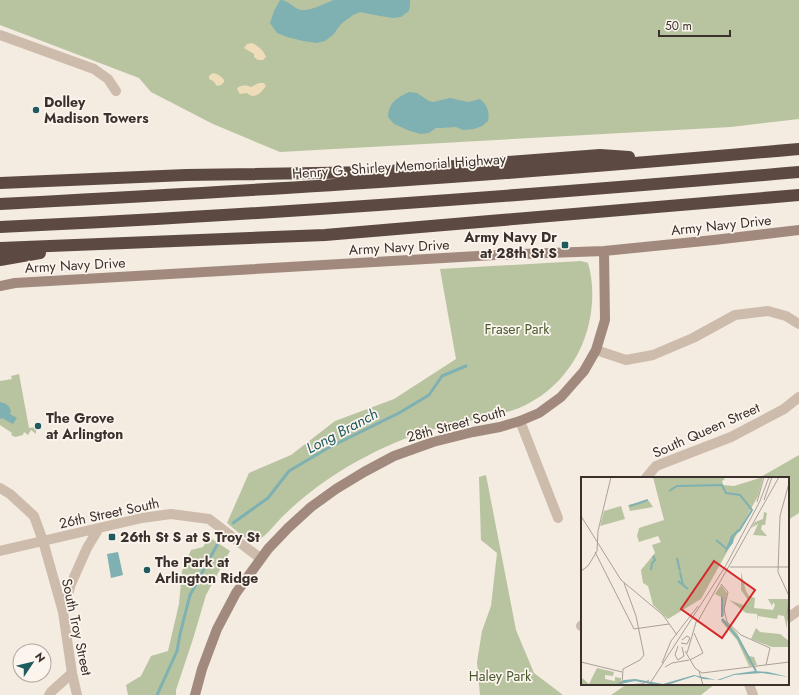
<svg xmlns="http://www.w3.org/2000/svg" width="799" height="695" font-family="Jost,sans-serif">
  <rect width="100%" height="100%" fill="#f4ebe1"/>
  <path fill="#b8c4a0" d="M0,0h799v119l-68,8 -451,25 -67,-28 -62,-32 -12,-14 -139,-53z
    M581,261l7,2c7,23 5,52 -3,74 -11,32 -35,58 -66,71 -25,9 -51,13 -77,19 -25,6 -50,16 -73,28 -32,16 -63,38 -88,63 -6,6 -19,24 -27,23 -7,0 -22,-14 -27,-18l22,-50 42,-18 44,-34 59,-22 62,-40 -16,-90z
    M19,374l10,54 7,-1v7l-5,-4 -3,5 -4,-3 -1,3 -8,2 -4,-2 1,-2 -12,-8v-44l12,-2 -1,-3z
    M799,455v58l-11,7v-42h-29z
    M486,475l30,155 18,43 29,22h-83l-3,-33 5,-31 9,-25 6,-53 -16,-13 -2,-63z
    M209,537l21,14 -24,44 -13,44 -17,51v5h-48l-2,-10 15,-9 10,-20 17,-5 11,-47 3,-33 9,-21 12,-3z
    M627,684h88l-14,11h-90z"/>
  <path fill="#efdcb8" d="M252,43c6,3 12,8 14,14l-3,3h-5l-4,-3v-3l-10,-6 3,-4z
    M213,73c5,1 8,3 11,7v2l-3,3 -4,1 -4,-5 -4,-2v-3z
    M259,83h5l2,3c-5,7 -12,14 -19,7l-7,1 -2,-3 -1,-3c5,-3 8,-3 14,-1z"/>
  <path fill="#7fb0b2" d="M280,0c8,0 11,6 18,9 8,4 27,-5 35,-9h77v5l-1,6 -8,6 -8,1 -13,-2 -20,-4 -7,3 -12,9 -8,11 -8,6 -8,2 -14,-2 -16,-4 -10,-4 -7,-10 4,-12z
    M409,92l8,1 12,8 4,1 4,-1 13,-3 18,4 12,-3c7,6 10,12 8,22l-6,5 -8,3 -11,1 -7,-3 -15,1h-5l-7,5 -8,1 -11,-3 -16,-7 -6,-7c1,-15 9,-19 21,-25z
    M0,402c6,1 9,3 11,9l-1,3 7,4 -4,6 -11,-6 -2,1z
    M118,552l5,23 -12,3 -4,-24z"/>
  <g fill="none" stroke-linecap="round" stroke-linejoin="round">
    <path stroke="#7fb0b2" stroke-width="3" d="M233,523l35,-25 21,-27 39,-23 71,-35 30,-18 13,-19 24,-10
      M157,695l20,-44 3,-17 10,-39 27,-50"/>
    <path stroke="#cdbbac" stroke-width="10" d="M0,35l94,34 14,10 8,12
      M596,350l30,10 27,-5 40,-17 42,-23 33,-4 18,5 13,8
      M520,421l38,97
      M646,478l10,-12 75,-29 53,-28 15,-12
      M0,488l10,6 24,22 9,25 20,71 9,61 5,22
      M0,551l142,-33 29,-4 38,5 51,39
      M63,612l8,-28 16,-36 12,-20
      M788,618l11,-8
      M581,626l1,-1
      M749,684l4,11
      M49,695l2,-3 21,-19"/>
    <path stroke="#a18a7d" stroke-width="10" d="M0,286l15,-3 480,-28 109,-4 110,-11 85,-10
      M195,695l7,-26 15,-40 19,-36 32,-44 20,-21 23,-21 25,-18 28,-17 30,-16 39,-14 40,-10 27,-5 20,-6 19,-8 22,-16 23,-26 12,-21 9,-30 -1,-69"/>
    <path stroke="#5c4a42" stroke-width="12" d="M0,183l186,-8 191,-3 223,-17 29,2
      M0,204c131,-7 263,-14 394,-23 135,-9 270,-20 405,-32
      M0,227c267,-12 533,-32 799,-55
      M0,248l325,-13 474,-40
      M0,260l40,-7"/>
  </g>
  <g fill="#1f5a5e" stroke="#fbf5ee" stroke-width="1.5">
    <circle cx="36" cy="110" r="4"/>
    <rect x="561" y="241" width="8" height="8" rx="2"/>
    <circle cx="38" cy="426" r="4"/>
    <rect x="108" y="533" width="8" height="8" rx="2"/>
    <circle cx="147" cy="570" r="4"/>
  </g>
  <g text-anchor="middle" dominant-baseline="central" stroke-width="3.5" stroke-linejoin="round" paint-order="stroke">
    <g font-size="14" font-weight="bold" fill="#3b302b" stroke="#fbf5ee" text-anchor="start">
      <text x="44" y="102">Dolley<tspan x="44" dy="16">Madison Towers</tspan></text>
      <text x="557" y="237" text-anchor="end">Army Navy Dr<tspan x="557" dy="16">at 28th St S</tspan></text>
      <text x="46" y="418">The Grove<tspan x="46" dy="16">at Arlington</tspan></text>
      <text x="120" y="537">26th St S at S Troy St</text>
      <text x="155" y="562">The Park at<tspan x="155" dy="16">Arlington Ridge</tspan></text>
    </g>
    <g font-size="14" fill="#3b302b" stroke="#fbf5ee">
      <text transform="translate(399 166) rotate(-4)">Henry G. Shirley Memorial Highway</text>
      <text transform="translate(721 225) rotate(-6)">Army Navy Drive</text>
      <text transform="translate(399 247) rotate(-3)">Army Navy Drive</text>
      <text transform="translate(75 265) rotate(-3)">Army Navy Drive</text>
      <text transform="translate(456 424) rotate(-15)">28th Street South</text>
      <text transform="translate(706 430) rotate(-24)">South Queen Street</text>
      <text transform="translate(109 513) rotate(-12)">26th Street South</text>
      <text transform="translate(77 627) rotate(78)">South Troy Street</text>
    </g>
    <g font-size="14" fill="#4a5a2e" stroke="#fbf5ee">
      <text x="517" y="329">Fraser Park</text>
      <text x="500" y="676">Haley Park</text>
    </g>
    <g font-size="15" font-style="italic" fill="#1f5a5e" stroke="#fbf5ee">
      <text transform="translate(342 431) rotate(-28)">Long Branch</text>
    </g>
  </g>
  <g transform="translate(581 477)">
    <rect width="208" height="208" fill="#f4ebe1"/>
    <path d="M72,0h69l3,2 -3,2 1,4 11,1 29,-9 -5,19 -57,103 -33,20 -15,-14 -5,-19 -5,-3 -2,-13 14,-17 -3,-8 9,-3 -3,-6 -19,6 -2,-6 2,-8 25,-8zM68,24l4,6 -23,4 -2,-6zM40,29l4,13 -25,7 4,-15zM183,35l3,1 -2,12h-3l-1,4 6,7 -14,-1 5,-11 -7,4 4,-6 8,-3zM160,95l5,19 3,5 6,2 -1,10 19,2 2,-5 -2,-3 -1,4 -4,-7h20l-1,30 -3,-13 -6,-1 -1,4 -19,-3v6l-1,-8 -11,-1 -17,-13 14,5 4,-1 1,-4 -7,-10zM140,108l6,8 -3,23 -3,1v-20l-6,-3zM142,141l14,15 12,23 5,1 3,8 -8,1 -12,-26 -16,-19zM175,151l4,4 20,2 9,7v6h-17l-21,-8zM16,191l17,4 -1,4 -8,-1v4l10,2v-4l6,1v6l-40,1v-8l8,7z" fill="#b8c4a0"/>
    <path d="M157,52l2,2 -6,5 -1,7 -9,11 7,-18zM174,194l13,1 21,5 -27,-4 -28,2 -14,5 -17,-1 -8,-3 -28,9h-12l-20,-4 -20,4 9,-5 11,-1 28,5 31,-9 23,5 17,-6z" fill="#7fb0b2"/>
    <path fill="none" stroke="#7fb0b2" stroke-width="2" d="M88,14l8,-5 45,-1 4,8 14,2 12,15 -13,21M49,29l18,-6M135,63l11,9M96,81l3,13M70,93l1,-7 3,-3 -2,-4M99,95l3,13M97,104l10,8M141,140v-20M141,142l16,19 18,33"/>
    <path fill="none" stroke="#aaa098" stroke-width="1" d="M208,6l-9,33 -2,56 11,24 -2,20 2,8M183,23l8,-23M176,25l7,-25M0,39l40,64 42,35 14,20M14,75l39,77 35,-5M149,90h59M0,94l7,-5 9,-15 1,-20 13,-54M140,107l7,8 -4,17 3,13 14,13 29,13 -4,17M117,144l81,-144M100,166l6,1 3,-6 -3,-2 -5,4M97,169l-3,9 3,5 6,-4 -2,-9M104,174l10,17 7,5 87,-11M106,176l10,-34M109,183l13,-7 -9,-20M0,185l41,10M81,186l9,-22 27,-35M84,190l7,-4 17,-3M118,194l4,14M41,208l1,-16 17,-9 4,-5 -8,-39 -12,-33M42,208l19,-1 7,-4M68,208l76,-118 35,-66 9,-24"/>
    <path fill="#d62828" fill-opacity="0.15" stroke="#d62828" stroke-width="2" d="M133,84l41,29 -33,48 -41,-29z"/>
    <rect width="208" height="208" fill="none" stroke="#3b302b" stroke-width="2"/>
  </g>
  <g transform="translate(32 663) rotate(55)"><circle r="19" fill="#fbf5ee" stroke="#aea6a0"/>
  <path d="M0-3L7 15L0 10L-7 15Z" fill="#1f5a5e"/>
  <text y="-6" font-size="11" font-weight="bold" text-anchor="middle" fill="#3b302b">N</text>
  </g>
  <path d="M659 30v6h71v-6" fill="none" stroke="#3b302b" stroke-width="2"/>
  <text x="665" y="30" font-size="12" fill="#3b302b" stroke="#fbf5ee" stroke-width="3" paint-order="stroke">50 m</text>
</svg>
